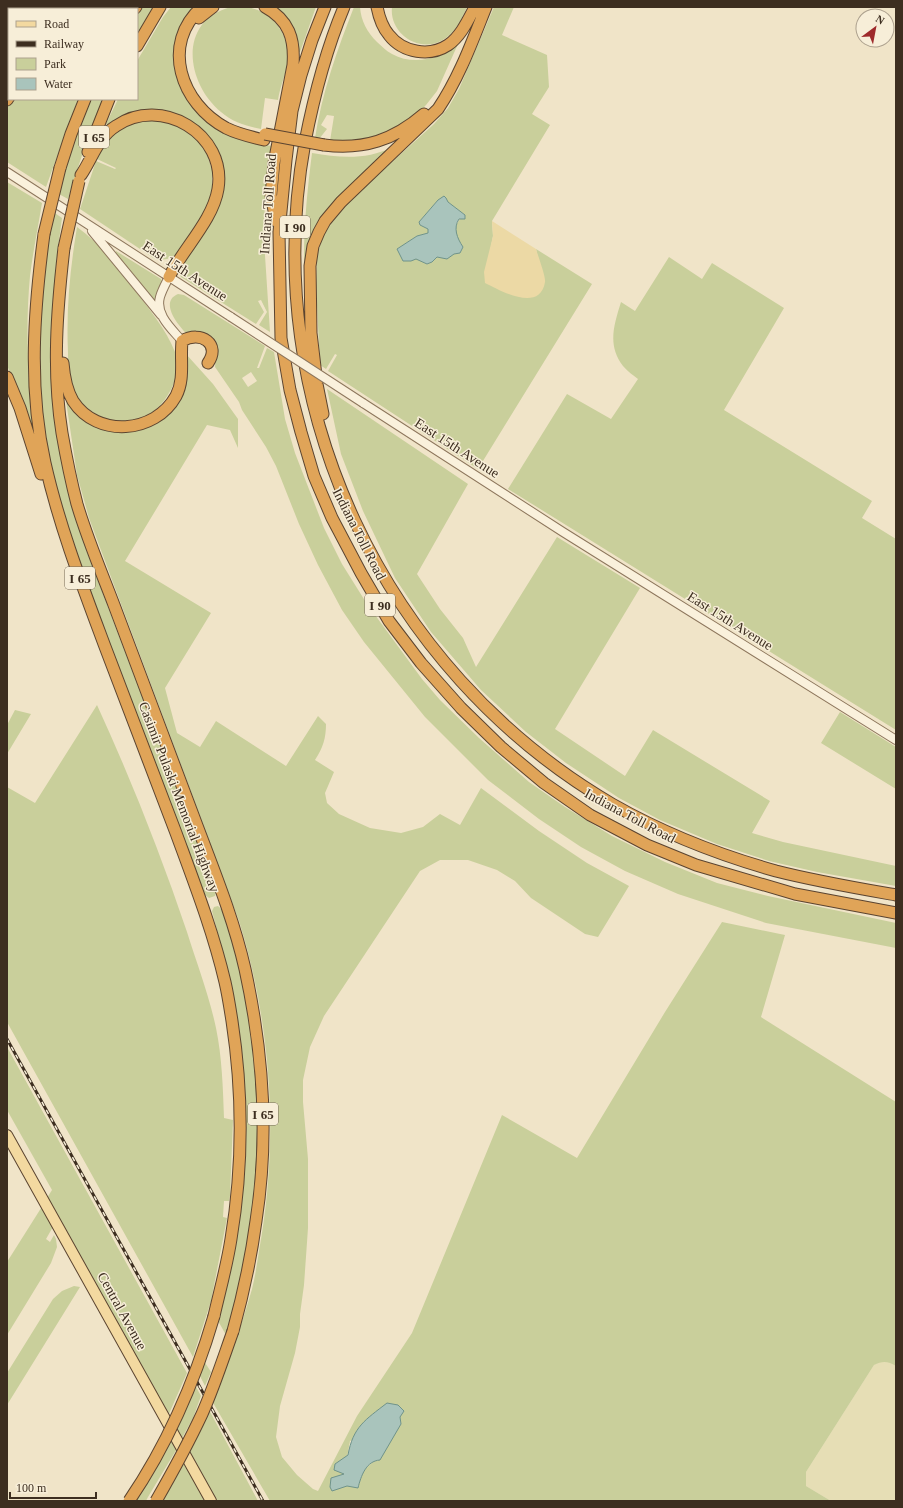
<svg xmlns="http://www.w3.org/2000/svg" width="903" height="1508" font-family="'Times New Roman',serif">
  <rect width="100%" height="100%" fill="#f0e4c8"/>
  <path fill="#e6deb5" d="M881,1361l10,1 5,4v135h-65l-25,-15v-14l68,-107z"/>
  <path fill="#c9cf9b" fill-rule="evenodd" d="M141,7h14l-18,30v-25z
    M171,7h24c-13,10 -19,28 -19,43 0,12 -1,23 4,34 3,10 10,17 17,25 24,27 40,32 75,37l-7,50 -1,44 6,92 -11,-7 8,-13 -6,-12 -3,1 6,11 -8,12 -75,-47 -2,-4v-6l34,-50 3,-65 -45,-39 -62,13 -3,-2 12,-25h19v-38l26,-44z
    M231,7c5,0 11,-1 16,0 24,4 42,26 41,51 -1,14 -8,28 -10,42l-13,-2 -4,31c-14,-3 -29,-7 -40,-17 -35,-29 -44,-91 10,-105z
    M270,7h46l-16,45h-3z
    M354,7h6c1,14 7,25 17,35 5,4 9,9 15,12 22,12 47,5 66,-10l-21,47 -11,14 -12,12 -34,19 -32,6 -18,-1 4,-25 -7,-1 -6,10 6,4 -8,10 -4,-1c7,-45 22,-88 39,-131z
    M392,7h75c-6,13 -12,27 -26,34 -24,12 -52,-9 -49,-34z
    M494,7h20l-12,28 45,20 2,32 -17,27 18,11 -58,96 1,15 -4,21 50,5 -3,-13 56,35 -114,185 -150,-98 9,-16 -2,-1 -9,15 -6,-4 -4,-80 1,-29 6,-21 12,-18 17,-19 82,-74 14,-16 11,-19zM438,200l10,2 17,13c-13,9 -11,20 -2,32l-3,6 -23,4 -5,5 -5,2 -30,-15 20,-13 11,-3v-4l-8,-4 -1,-3z
    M13,99h65l-32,88 -39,-25v-55z
    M90,99h15l-21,50 -16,50 -11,-6 10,-35z
    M149,119l28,6 23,17 7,12 5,16v27l-6,12 -30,46c-8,5 -13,5 -21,4l-75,-50 16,-48 19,8 1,-1 -19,-9c7,-24 30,-36 52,-40z
    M393,147l-65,64 -23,82c-3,-47 1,-93 7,-140 29,5 54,7 81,-6z
    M7,182l35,21c-4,24 -9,49 -12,73 -5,54 -2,107 4,161l-27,-72z
    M52,211l10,7 -6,45 -5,73 3,60 20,111 13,45 129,339 -1,5 -6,2 -4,-3 -141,-373 -16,-69 -7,-38 -3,-53 3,-67z
    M77,227c23,16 40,40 57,62 15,20 32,40 41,63 2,5 2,13 1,18 0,8 -3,17 -7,23 -23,42 -79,36 -98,-7 -4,-9 -3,-22 -3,-33 -2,-44 2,-83 9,-126z
    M116,251l45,28 2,4 -7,17 -2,2 -39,-49z
    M669,257l33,22 10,-16 72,45 -60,102 148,91 -10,17 34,21v191l-388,-241 59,-95 44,25 27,-40c-5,-4 -11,-8 -15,-13 -16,-21 -9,-41 -2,-64l14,9z
    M178,294l6,1 81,51 -8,22h2l8,-20 7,4 11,67 10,34 29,75 18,36 25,40 55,75 18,21 39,38 50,44 36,25 47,29 53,26 52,21 51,13 128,27v25l-130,-25 -88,-29 -53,-23 -44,-24 -42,-28 -51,-39 -63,-63 -61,-75 -22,-32 -24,-45 -19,-41 -23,-58 -10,-19 -24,-37 -3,-8 -24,-35 1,-14c-9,-6 -21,-12 -29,-19 -9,-9 -28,-32 -9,-40zM251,372l6,9 -9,6 -6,-9z
    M186,354l27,30 25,35v29l-8,-18 -23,-5 -82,136 86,52 -46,75 12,45 23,14 16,-26 70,45 32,-50 8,8c0,14 -3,24 -11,36l19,12 -9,21 2,10 12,11 31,14 31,5 22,-6 17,-13 20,11 21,-37 58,43 48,32 42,23 -31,51 -13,-3 -54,-36 -16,-17 -18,-11 -29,-10h-28l-20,11 -96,145 -14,31 -7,33v22l5,57v69l-4,57 -4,29v13l-5,26 -15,53 -4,31 6,20 15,18 16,14 5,2 39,-75 55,-83 90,-218 75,43 88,-146 57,-90 63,13 -24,82 135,85v264c-8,-5 -14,-5 -22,-1l-68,107v14l25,15h-561l-58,-100c15,-37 29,-73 40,-112 3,-12 5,-25 7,-38 20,-108 13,-225 -20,-330l-150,-403 -12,-43 -12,-81 57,37h16l15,-6 13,-9 10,-12 8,-15 3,-18zM400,1417l1,7 -26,36 -13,12 -18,2 6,-33z
    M327,389l141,95 -51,90 23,35 23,29 13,29 81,-130 83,51 -85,141 70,47 28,-46 117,71 -18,32 31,9 113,24v20l-79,-14 -48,-11 -52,-17 -57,-24 -41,-22 -53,-35 -40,-31 -45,-42 -50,-58 -36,-54 -32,-67 -22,-57z
    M97,705c34,74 64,150 90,227 10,32 22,63 29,96 6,29 7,60 8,90l9,2 -3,76 -1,5h-5l-1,16 4,1 -16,83 -18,56 -186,-335v-235l28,16z
    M15,710l16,4 -24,40v-29z
    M840,712l56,35v42l-75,-46z
    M218,906c9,7 14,36 18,48 10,35 15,71 18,108 1,14 3,28 4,42 2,78 -10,156 -32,231l-9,-16c14,-43 18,-80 22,-125 2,-26 6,-53 6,-79 0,-70 -15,-137 -33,-204l2,-4z
    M7,1047l180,326 -19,43 -121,-218 5,-8 -45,-80z
    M43,1205l11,20 -8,14 4,3 4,-7 2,4 1,8 -6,16 -44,72v-73z
    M74,1286l6,1 -73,118v-32l46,-74 9,-8z
    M204,1361l7,11 -6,14 -7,-14z
    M194,1383l7,13 -8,22 -11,20 -7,-12z
    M208,1408l50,93h-41l-28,-51z
    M171,1435l7,12 -30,50 -2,4h-14z
    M184,1459l23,42h-47z"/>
  <path fill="#ecd9a5" d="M492,221l44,28c2,7 10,28 9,33 -5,31 -44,9 -60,1l-1,-11 9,-36z"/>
  <path fill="#a9c4bc" stroke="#6f938a" d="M444,196l2,2 2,4 17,13v4h-6c-6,9 -2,19 4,28l-3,6 -6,1 -7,5 -10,-2 -5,5 -5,2 -11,-5 -5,2h-8l-6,-12 20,-13 11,-3v-4l-8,-4 -1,-3 19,-22z
    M387,1403l11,2 6,6 -4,6 1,7 -21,36c-14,1 -19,16 -22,28l-11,-2 -15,5 -2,-4 1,-9 13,-4 -10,-4 1,-6 13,-9c5,-28 17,-35 39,-52z"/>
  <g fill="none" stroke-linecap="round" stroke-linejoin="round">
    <g stroke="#8d765c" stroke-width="10">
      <path id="minor" d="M7,172l224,145
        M92,231l69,84
        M169,277c-3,6 -7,13 -9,20 -5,18 12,32 22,44
        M363,403l200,129 333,208"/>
    </g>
    <g stroke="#5b4430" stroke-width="12">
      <path id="major" d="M7,1135l204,366"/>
    </g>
    <g stroke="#5b4430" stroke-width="13">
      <path id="highway" d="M202,7c-42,37 -21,97 24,121 12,6 25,9 38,12
        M265,7c24,13 30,32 28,58l-19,98 -3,32 5,26
        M325,7l-13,33 -11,35 -9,36 -6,49 -7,72 2,106 9,52 11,42 13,44 18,42 29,55 28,48 32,42 40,45 40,39 43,36 46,32 57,30 49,20 99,29 101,19
        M344,7c-18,43 -30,89 -39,135 -48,261 78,528 307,662 51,29 107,51 164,67 39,10 80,17 120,24
        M377,7c2,10 5,20 12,28 14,18 41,22 59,10 13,-9 20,-25 27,-38
        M90,9l3,-2
        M134,9l2,-2
        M199,18l14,-11
        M137,46l23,-39
        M7,100l2,-3
        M324,145c40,5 70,-5 100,-31
        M88,152l21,-53
        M60,168l11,-34 14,-35
        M81,175c11,-16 17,-38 35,-49 45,-31 111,8 102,63 -5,31 -35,60 -49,88
        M44,234c-10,75 -16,153 1,229 14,62 37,122 59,181 24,63 48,126 72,189 18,49 37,98 49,149 3,13 5,26 7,39 11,72 11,146 -1,218 -4,26 -11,51 -17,77
        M64,248c-7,61 -12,123 -2,185 4,23 9,48 15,71 10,34 24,67 37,101 26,70 53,140 79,210 19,51 40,101 52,154 18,82 24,169 11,252 -5,37 -13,74 -23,110
        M63,363c1,13 3,26 10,38 24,37 82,33 103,-5 9,-17 4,-36 6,-55 19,-11 39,3 26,22
        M7,377l13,31 21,66
        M323,414l-6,-30 -6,-51 -1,-67 3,-20 6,-14 6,-11 16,-19 97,-93c21,-31 34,-67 48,-102"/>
    </g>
    <use href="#minor" stroke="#faf1dc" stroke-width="8"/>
    <use href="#major" stroke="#f3d9a0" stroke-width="10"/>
    <use href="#highway" stroke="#e0a458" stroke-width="11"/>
    <g stroke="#3d2e20" stroke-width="3">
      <path id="rail" d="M7,1039l256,462"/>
    </g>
    <use href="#rail" stroke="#f7eed8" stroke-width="1.5" stroke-dasharray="4.5" stroke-linecap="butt"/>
    <g stroke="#8d765c" stroke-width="10" stroke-linecap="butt">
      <path id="minor-bridge" d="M231,317l132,86"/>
    </g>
    <g stroke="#5b4430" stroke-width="13" stroke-linecap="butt">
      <path id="highway-bridge" d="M265,134l59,11
        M44,234l16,-66
        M64,248l15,-67
        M129,1501c38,-56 66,-120 85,-185
        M156,1501c16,-28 32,-57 46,-87 12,-27 21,-55 31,-83"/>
    </g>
    <use href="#minor-bridge" stroke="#faf1dc" stroke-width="8"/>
    <use href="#highway-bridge" stroke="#e0a458" stroke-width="11"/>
  </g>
  <g text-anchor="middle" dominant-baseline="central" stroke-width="3" stroke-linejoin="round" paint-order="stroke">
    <g fill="#f7eed8" stroke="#756857" stroke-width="1">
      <rect x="79" y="126" width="30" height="22" rx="3"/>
      <rect x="280" y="216" width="30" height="22" rx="3"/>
      <rect x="65" y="567" width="30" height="22" rx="3"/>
      <rect x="365" y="594" width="30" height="22" rx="3"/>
      <rect x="248" y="1103" width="30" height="22" rx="3"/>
    </g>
    <g font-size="13" font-weight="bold" fill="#3d2e20">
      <text x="94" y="137">I 65</text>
      <text x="295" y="227">I 90</text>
      <text x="80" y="578">I 65</text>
      <text x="380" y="605">I 90</text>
      <text x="263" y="1114">I 65</text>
    </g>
    <g font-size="14" fill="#3d2e20" stroke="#f7eed8">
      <text transform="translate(268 204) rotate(-86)">Indiana Toll Road</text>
      <text transform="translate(185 271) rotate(33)">East 15th Avenue</text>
      <text transform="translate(457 448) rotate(33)">East 15th Avenue</text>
      <text transform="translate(359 534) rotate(63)">Indiana Toll Road</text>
      <text transform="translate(730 621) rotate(32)">East 15th Avenue</text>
      <text transform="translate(179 797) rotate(69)">Casimir Pulaski Memorial Highway</text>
      <text transform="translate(630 816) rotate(28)">Indiana Toll Road</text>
      <text transform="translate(122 1311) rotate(61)">Central Avenue</text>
    </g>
  </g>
  <rect width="903" height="1508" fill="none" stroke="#3d2e20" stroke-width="16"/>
  <rect x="8" y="8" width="130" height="92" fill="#f7eed8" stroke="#ada18e"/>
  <rect x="16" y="21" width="20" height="6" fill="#f3d9a0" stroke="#ada18e"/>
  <text x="44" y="28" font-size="12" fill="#3d2e20">Road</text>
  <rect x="16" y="41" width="20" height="6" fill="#3d2e20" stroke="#ada18e"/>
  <text x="44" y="48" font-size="12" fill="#3d2e20">Railway</text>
  <rect x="16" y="58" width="20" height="12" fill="#c9cf9b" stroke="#ada18e"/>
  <text x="44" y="68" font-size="12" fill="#3d2e20">Park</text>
  <rect x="16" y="78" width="20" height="12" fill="#a9c4bc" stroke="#ada18e"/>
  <text x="44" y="88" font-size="12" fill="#3d2e20">Water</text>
  <g transform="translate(875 28) rotate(32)"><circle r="19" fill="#f7eed8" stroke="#ada18e"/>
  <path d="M0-3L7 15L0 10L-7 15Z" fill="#9e2a2b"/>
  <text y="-6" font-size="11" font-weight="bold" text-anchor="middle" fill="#3d2e20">N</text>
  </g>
  <path d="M10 1492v6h86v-6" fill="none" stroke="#3d2e20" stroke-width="2"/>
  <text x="16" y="1492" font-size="12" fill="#3d2e20" stroke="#f7eed8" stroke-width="3" paint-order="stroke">100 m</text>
</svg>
